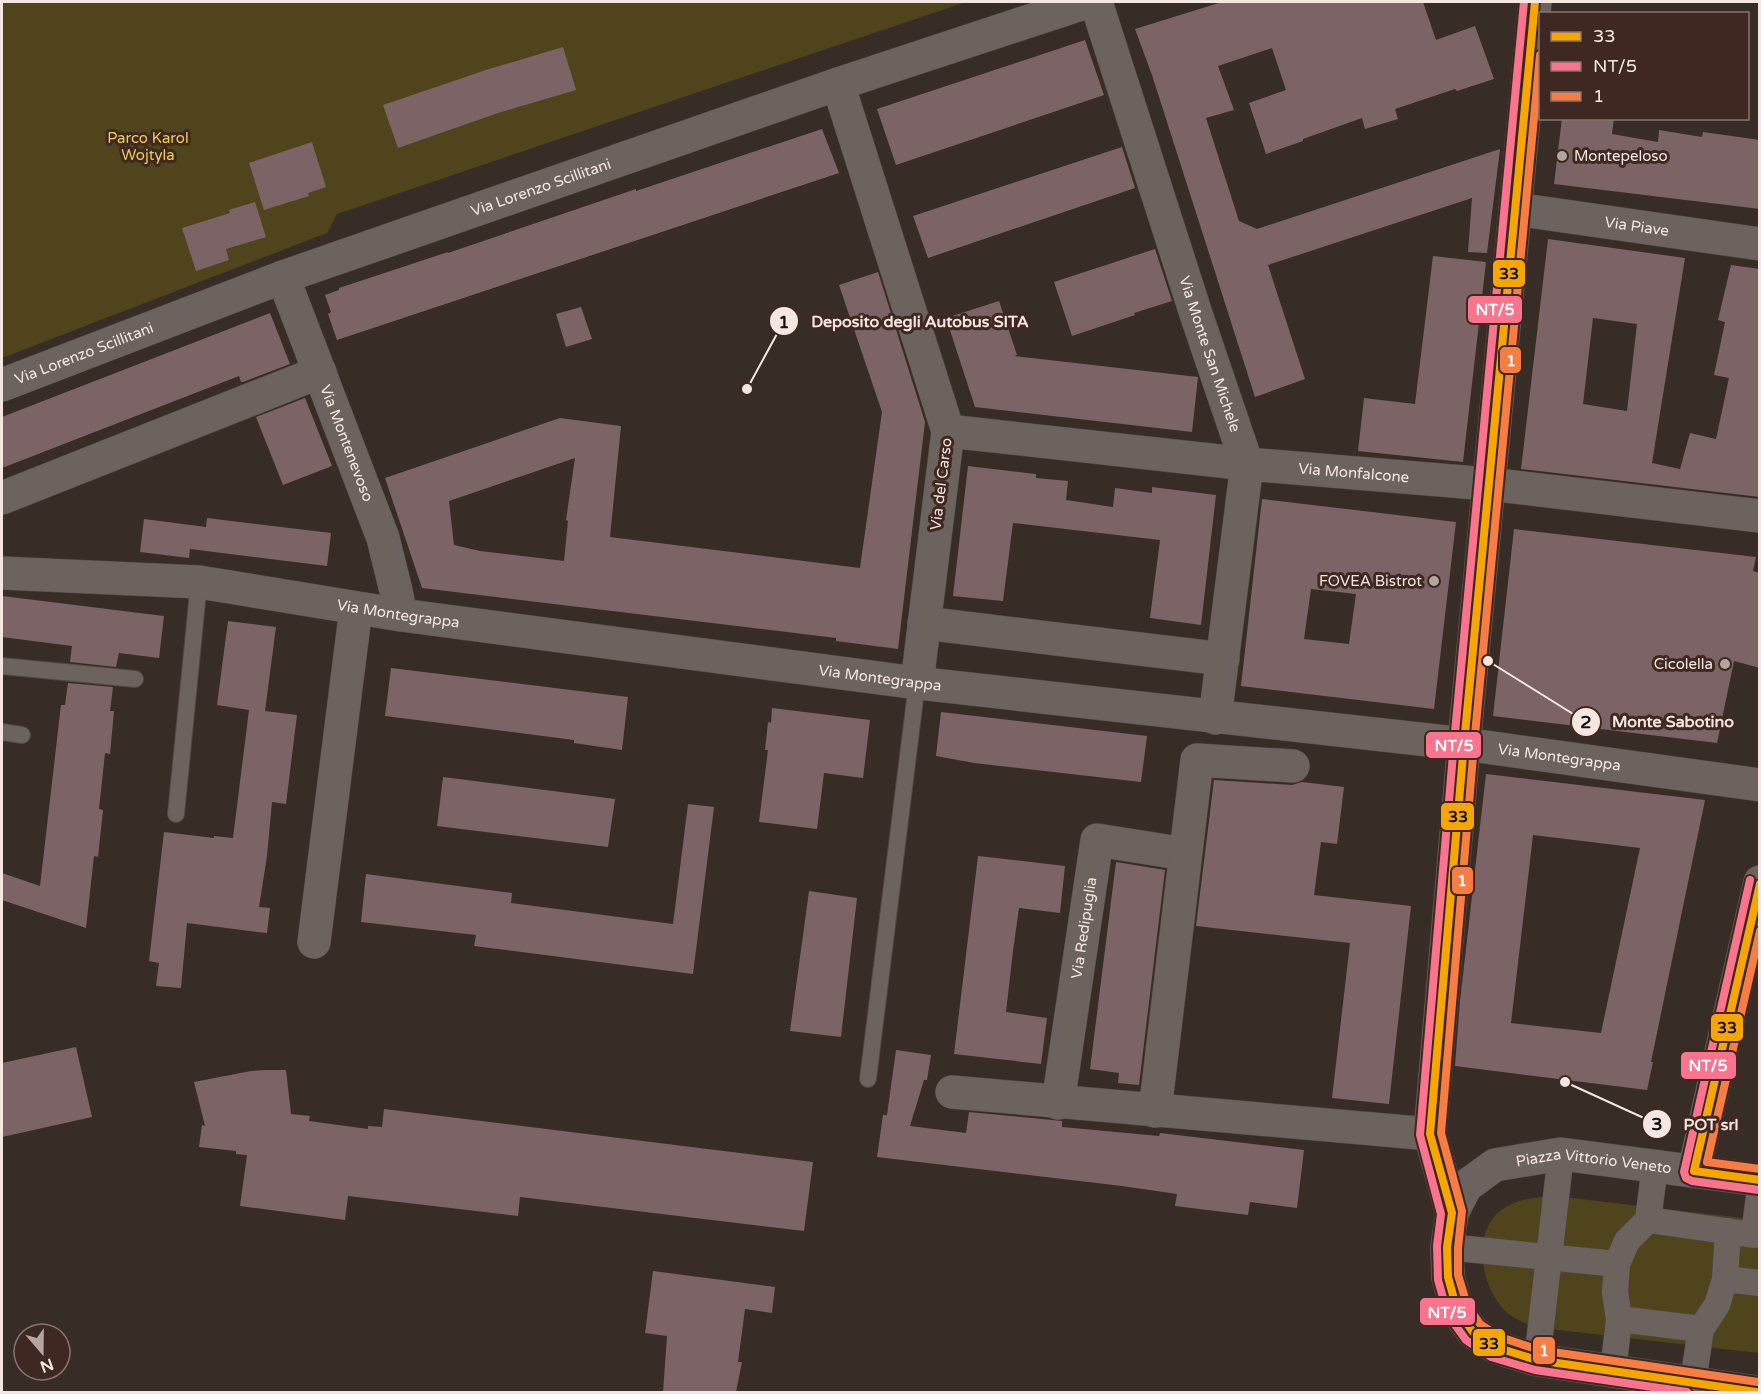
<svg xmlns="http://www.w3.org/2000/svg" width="1761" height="1394" font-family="'Varela Round',sans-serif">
  <rect width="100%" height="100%" fill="#382c27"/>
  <path fill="#50441c" d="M2,2h964l-629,212 -10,19 -325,125z
    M1555,1196l204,24v133l-218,-25c-14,-4 -27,-8 -37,-18 -24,-26 -34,-82 2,-103 15,-9 32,-10 49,-11z"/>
  <path fill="#7c6466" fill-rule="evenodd" d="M1222,2h201l13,38 39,-14 19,53 -37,12 -2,-2 -60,20 3,10 -33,10 -3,-11 -59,21v2l-37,13 -17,-51 37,-13 -14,-42 -54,18 16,44 -28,8 33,103 18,8 243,-80 -13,104 -19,-1 4,-54 -204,67 37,114 -50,18 -103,-322 -17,-46z
    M1085,40l19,55 -208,70 -19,-56z
    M563,47l13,43 -78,23 -100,35 -15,-43 103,-35z
    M1562,118h52l-2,16 46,8 1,-12 43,7 1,-5 57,8v69l-206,-25z
    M822,129l17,44 -502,167 -9,-26 3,-2 -6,-17 14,-5v-2l109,-36v1l188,-64v2z
    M312,142l14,45 -18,6 1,3 -45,14 -15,-47z
    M1122,147l13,41 -207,70 -15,-42z
    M255,202l11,35 -40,12 3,11 -33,11 -14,-43 48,-15 -1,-3z
    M1548,239l137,19 -33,205 28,6 10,-36 26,6 13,-61 -15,-3 11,-53 -7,-2 13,-55 29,4v228l-239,-28zM1593,318l44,6 -10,87 -44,-7z
    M1155,249l17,52 -38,12 1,2 -63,21 -18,-54z
    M1433,256l53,6 -23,200 -105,-11 6,-53 51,6z
    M878,272l47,150 -27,227 -62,-8v-3l-414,-50 -37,-110 175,-60 61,8 -11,111 250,31 22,-156 -43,-127zM575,458l-9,62 2,1 -4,40 -84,-10 -26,-6 -5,-44z
    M999,301l18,54 -3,1 184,21 -6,55 -217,-25 -29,-89z
    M581,307l11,32 -26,8 -10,-33z
    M270,313l20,51 -47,18h-2l-2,-6 -237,92v-51z
    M305,398l27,68 -49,19 -27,-68z
    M968,466l68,8v4l32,3 -2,19 47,7 2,-19 37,5v-6l64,8 -15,130 -51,-7 10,-78 -147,-17 -10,78 -50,-5z
    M1262,499l194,23 -22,187 -193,-23zM1311,589l45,5 -7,50 -45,-5z
    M207,518l124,15 -4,33 -137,-17 -1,9 -49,-6 4,-33 62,8z
    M1514,529l242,28 -3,14 7,2v95l-26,-7 -17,82 -224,-27z
    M2,596l162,20 -5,42 -40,-5 -3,14 -46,-5 2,-16 -70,-9z
    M228,621l48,6 -11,84 32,4 -11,89 -14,-2 -5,54 -8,51 11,1 -3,25 -80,-10 -6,65 -25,-2 3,-23 -10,-2 15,-129 50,6v-2l19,2 16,-128 -32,-5z
    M391,668l237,29 -6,53 -48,-7v-3l-189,-24z
    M68,683l45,4 -3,24h4l-4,43 -5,-1 -6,56 4,1 -5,47 -4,-1 -8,72 -84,-28v-27l38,13 21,-181h4z
    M772,708l98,12 -7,58 -39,-5 -7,56 -58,-7 9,-72h-3l3,-28 3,1z
    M941,712l206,24 -6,46 -167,-19 -38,-7z
    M1486,774l219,26 -54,262h2l-6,28 -192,-24 5,-65zM1533,835l107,13 -39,185 -90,-10z
    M443,777l172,22 -7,48 -171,-21z
    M1214,780l78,5 10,-3 42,5 -7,57 -16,-2 -7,53 97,11 -22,198 -57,-6 18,-155 -154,-17z
    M688,804l26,3 -21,167 -219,-28 2,-11 -115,-13 5,-48 146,19 -1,10 162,21z
    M978,856l87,10 -5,47 -41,-5 -6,43 -7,61 41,6 -6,46 -87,-10z
    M1116,862l49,8 -26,215 -21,-2 1,-10 -29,-4z
    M809,891l48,7 -16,139 -51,-6z
    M76,1047l16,70 -90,20v-74z
    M896,1050l35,5 -4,25h-3l-14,46 56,7 3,-21 93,9v6l97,9 1,-3 144,17 -7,58 -47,-6 -2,13 -73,-9 2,-12 -55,-8 -245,-29 6,-42h4z
    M266,1070h20l5,44 19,2 -1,5 59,8v-3l14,1 2,-18 429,53 -9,69 -284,-34 -2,19 -170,-20 -3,24 -105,-14 7,-51 -11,-1v-3l-37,-4 3,-22 3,1 -11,-44 57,-11z
    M653,1271l122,16 -3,26 -27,-4 -7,53h4l-6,30h-73l4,-56 -22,-3z"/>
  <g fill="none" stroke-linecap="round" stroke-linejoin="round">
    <g stroke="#524743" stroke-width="18">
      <path id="service" d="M2,666l133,13
        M2,732l20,3
        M176,814l23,-232
        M868,1079l49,-396"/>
    </g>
    <g stroke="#524743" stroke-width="27">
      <path id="pedestrian" d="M1648,1220l106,15 6,-46
        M1447,1247l170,17
        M1725,1279l35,4
        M1619,1319l82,10
        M1537,1360l24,-206
        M1613,1372l6,-53 -4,-27 2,-28 10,-23 21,-21 7,-54
        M1693,1382l8,-53 16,-24 8,-26 3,-48"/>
    </g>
    <g stroke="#524743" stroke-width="34">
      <g id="minor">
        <path id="s1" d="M1096,2l100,312 51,150 -32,254"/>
        <path d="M838,84l110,347 -31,252"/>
        <path id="s2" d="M1515,209l245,35"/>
        <path id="s3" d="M283,277l100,261 13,53 5,24"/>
        <path id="s4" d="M948,431l299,33 241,20 272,32"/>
        <path d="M2,498l318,-126"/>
        <path id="s5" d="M2,573l197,9 202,33 516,68 547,61 296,41"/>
        <path d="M924,623l299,36"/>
        <path d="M314,942l42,-334"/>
        <path d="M952,1092l478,42"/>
        <path id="s6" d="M1058,1103l39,-263 88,14"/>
        <path d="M1155,1111l42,-351 96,6"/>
      </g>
    </g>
    <g stroke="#524743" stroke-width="34">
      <g id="tertiary">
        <path d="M1535,2l-71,742 -34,390 22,79 -5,34 1,30 9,33 16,22 22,15 42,13 219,32"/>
        <path id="s7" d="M2,385l281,-108 555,-193 249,-82"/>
        <path d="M1694,1171l66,-289"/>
        <path id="s8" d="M1452,1213l14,-27 29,-21 66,-11 199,26"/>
      </g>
    </g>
    <use href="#service" stroke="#6c625e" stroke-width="16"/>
    <use href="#pedestrian" stroke="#6c625e" stroke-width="26"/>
    <use href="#minor" stroke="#6c625e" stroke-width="33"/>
    <use href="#tertiary" stroke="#6c625e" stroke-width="33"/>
    <g stroke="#3e2821" stroke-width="12">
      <path id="bus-1" d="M1535,2l-71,742 -34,390 22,79 -5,34 1,30 9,33 16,22 22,15 42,13 219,32
        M1694,1171l66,-287
        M1694,1171l66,9"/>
    </g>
    <g stroke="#3e2821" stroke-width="12">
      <path id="bus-2" d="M1524,2l-70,741 -34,392 21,79 -4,32 1,34 10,35 18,25 25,17 44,13 152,22
        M1750,880l-66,292 2,6 6,3 67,9"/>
    </g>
    <g stroke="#3e2821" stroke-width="12">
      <path id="bus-3" d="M1540,55l-66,690 -33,388 21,78 -4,37v27l9,30 13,19 20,13 39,13 219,32
        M1760,931l-53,231 53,7"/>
    </g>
    <use href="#bus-1" stroke="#f7a600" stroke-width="8"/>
    <use href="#bus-2" stroke="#fc738d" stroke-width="8"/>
    <use href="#bus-3" stroke="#f77d43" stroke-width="8"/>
  </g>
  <g fill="#b3a5a0" stroke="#3e2821" stroke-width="2">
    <circle cx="1562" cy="156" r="6"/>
    <circle cx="1434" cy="581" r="6"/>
    <circle cx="1725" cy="664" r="6"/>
  </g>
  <g text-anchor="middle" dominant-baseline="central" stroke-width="6" stroke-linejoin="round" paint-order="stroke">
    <g font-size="15" fill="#efcf4a" stroke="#3e2821">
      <text x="148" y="138">Parco Karol<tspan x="148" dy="17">Wojtyla</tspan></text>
    </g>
    <g font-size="15" fill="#f5e6e1" stroke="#3e2821" text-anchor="end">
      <text x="1574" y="156" text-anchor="start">Montepeloso</text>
      <text x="1422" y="581">FOVEA Bistrot</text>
      <text x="1713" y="664">Cicolella</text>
    </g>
    <g font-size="15" fill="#f5e6e1" stroke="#3e2821">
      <text stroke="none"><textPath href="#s7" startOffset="574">Via Lorenzo Scillitani</textPath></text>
      <text stroke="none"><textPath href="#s2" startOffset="123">Via Piave</textPath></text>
      <text stroke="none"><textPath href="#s7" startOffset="88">Via Lorenzo Scillitani</textPath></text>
      <text stroke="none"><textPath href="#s1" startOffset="370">Via Monte San Michele</textPath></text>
      <text stroke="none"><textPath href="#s3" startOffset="178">Via Montenevoso</textPath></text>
      <text stroke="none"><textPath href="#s4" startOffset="408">Via Monfalcone</textPath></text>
      <text transform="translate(941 484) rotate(-83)">Via del Carso</text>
      <text stroke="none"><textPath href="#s5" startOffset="399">Via Montegrappa</textPath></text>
      <text stroke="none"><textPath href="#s5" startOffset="885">Via Montegrappa</textPath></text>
      <text stroke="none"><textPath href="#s5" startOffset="1569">Via Montegrappa</textPath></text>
      <text stroke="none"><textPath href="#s6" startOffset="177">Via Redipuglia</textPath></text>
      <text stroke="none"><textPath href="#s8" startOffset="166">Piazza Vittorio Veneto</textPath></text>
    </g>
  </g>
  <path fill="none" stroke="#f5e6e1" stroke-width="2" d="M747 389L784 321M1488 661L1586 722M1565 1082L1657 1124"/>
  <g fill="#f5e6e1" stroke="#3e2821" stroke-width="2">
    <circle cx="747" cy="389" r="6"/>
    <circle cx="1488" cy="661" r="6"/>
    <circle cx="1565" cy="1082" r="6"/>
    <circle cx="784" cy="321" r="15"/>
    <circle cx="1586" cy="722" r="15"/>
    <circle cx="1657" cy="1124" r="15"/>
  </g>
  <g font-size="18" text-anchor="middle" font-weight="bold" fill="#111">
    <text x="784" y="328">1</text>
    <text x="1586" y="728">2</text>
    <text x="1657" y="1130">3</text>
  </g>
  <g font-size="16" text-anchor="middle" font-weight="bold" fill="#f5e6e1" stroke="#3e2821" stroke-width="6" stroke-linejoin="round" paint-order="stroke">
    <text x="920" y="327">Deposito degli Autobus SITA</text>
    <text x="1673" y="727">Monte Sabotino</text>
    <text x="1711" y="1130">POT srl</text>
  </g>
  <g stroke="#3e2821" stroke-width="2">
    <rect x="1492" y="259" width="34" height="29" rx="6" fill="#f7a600"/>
    <rect x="1467" y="295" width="56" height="29" rx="6" fill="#fc738d"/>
    <rect x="1499" y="346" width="23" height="28" rx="6" fill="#f77d43"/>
    <rect x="1425" y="731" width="57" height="28" rx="6" fill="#fc738d"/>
    <rect x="1440" y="802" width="35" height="29" rx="6" fill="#f7a600"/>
    <rect x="1451" y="866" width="23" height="29" rx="6" fill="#f77d43"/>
    <rect x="1710" y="1013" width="34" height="29" rx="6" fill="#f7a600"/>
    <rect x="1680" y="1051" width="57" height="29" rx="6" fill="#fc738d"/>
    <rect x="1419" y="1297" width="57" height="29" rx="6" fill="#fc738d"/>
    <rect x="1472" y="1328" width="34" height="29" rx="6" fill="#f7a600"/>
    <rect x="1532" y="1336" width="24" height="29" rx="6" fill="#f77d43"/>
  </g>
  <g font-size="16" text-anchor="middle" font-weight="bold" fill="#fff">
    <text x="1495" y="315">NT/5</text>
    <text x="1511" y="366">1</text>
    <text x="1454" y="751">NT/5</text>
    <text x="1462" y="886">1</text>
    <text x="1708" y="1071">NT/5</text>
    <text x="1447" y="1318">NT/5</text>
    <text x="1544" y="1356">1</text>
  </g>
  <g font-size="16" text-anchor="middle" font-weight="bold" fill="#111">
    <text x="1509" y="279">33</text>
    <text x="1458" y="822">33</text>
    <text x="1727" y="1033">33</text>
    <text x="1489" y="1349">33</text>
  </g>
  <rect width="1761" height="1394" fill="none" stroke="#f5e6e1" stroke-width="6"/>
  <rect x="1539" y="12" width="210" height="108" fill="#3e2821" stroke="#87746e" stroke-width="1.5"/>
  <rect x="1551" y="32" width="30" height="9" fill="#f7a600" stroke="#87746e" stroke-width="1.5"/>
  <text x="1593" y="42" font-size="18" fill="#f5e6e1">33</text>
  <rect x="1551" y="62" width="30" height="9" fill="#fc738d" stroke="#87746e" stroke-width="1.5"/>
  <text x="1593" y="72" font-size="18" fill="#f5e6e1">NT/5</text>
  <rect x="1551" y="92" width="30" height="9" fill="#f77d43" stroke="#87746e" stroke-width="1.5"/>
  <text x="1593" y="102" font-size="18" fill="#f5e6e1">1</text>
  <g transform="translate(42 1352) rotate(160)"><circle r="28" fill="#3e2821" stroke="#87746e" stroke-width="1.5"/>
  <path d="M0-4.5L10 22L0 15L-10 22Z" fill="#b3a5a0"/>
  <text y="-9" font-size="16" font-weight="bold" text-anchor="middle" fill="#f5e6e1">N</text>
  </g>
</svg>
